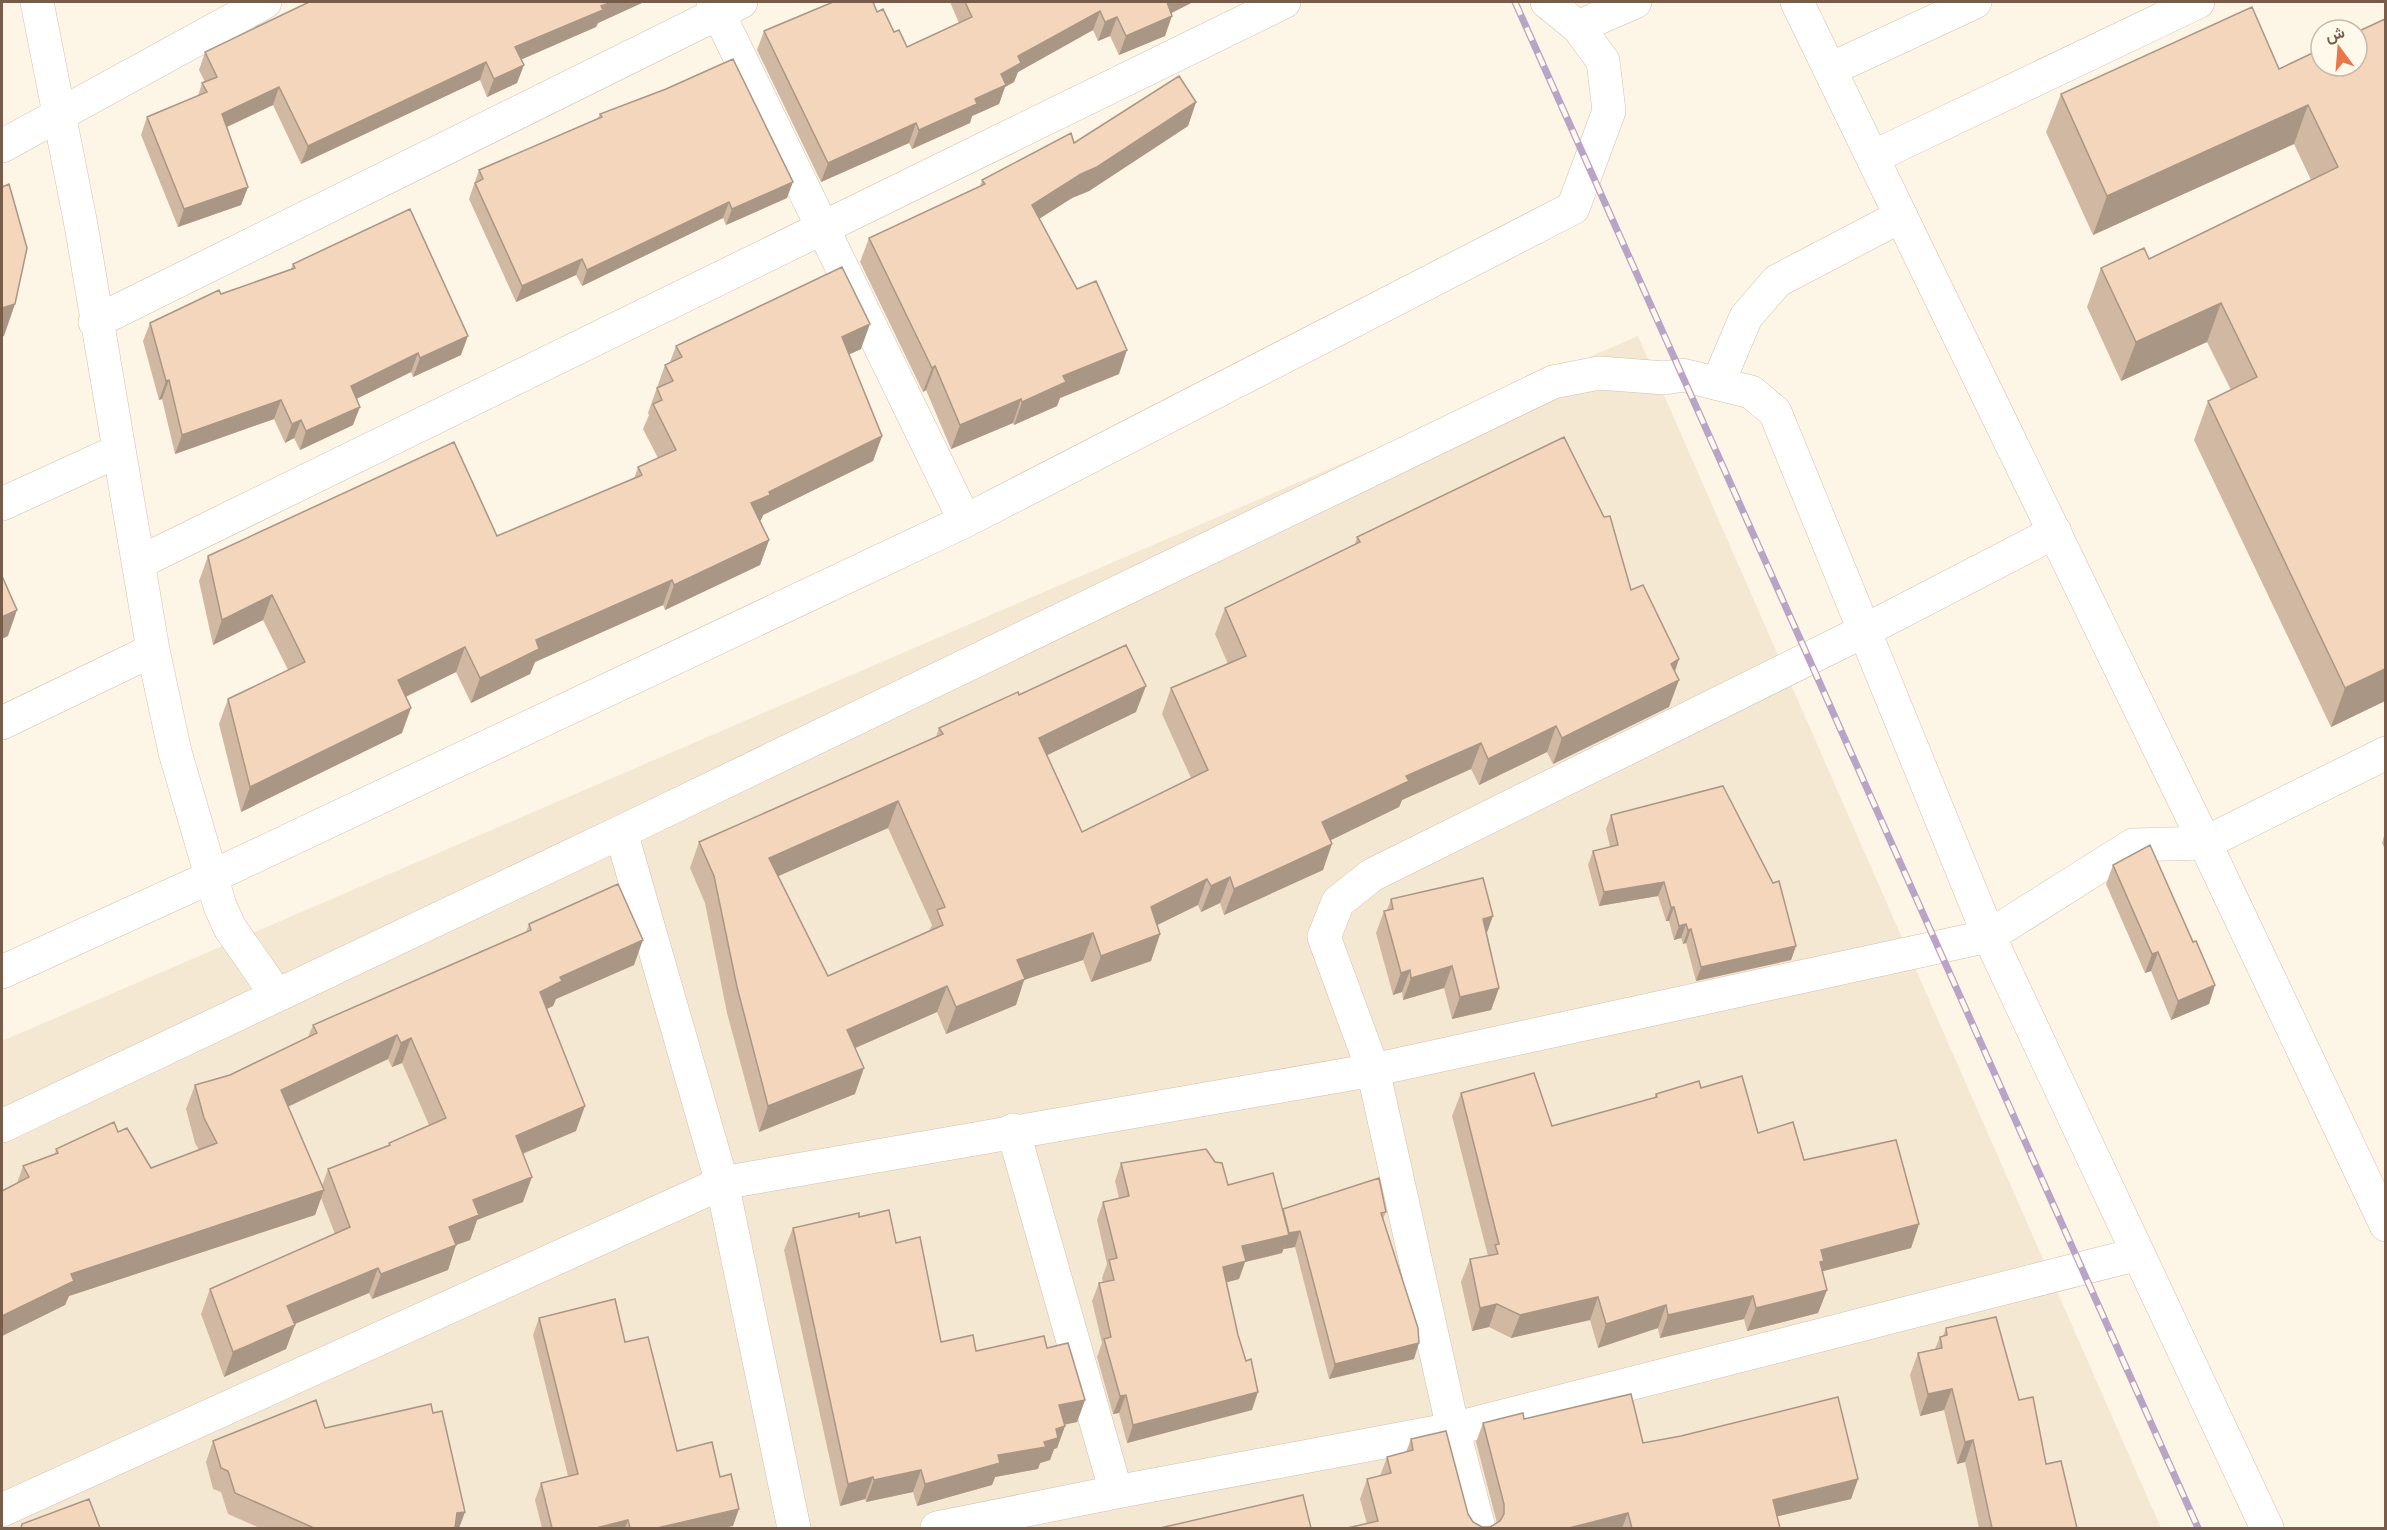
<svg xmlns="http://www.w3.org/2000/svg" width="2387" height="1530" font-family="Montserrat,Vazirmatn,sans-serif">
  <rect width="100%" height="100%" fill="#fdf5e5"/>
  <path fill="#f5e8d3" d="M1638,336l523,1192h-2159v-487z"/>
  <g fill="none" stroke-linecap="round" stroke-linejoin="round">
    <g stroke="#d1c0ad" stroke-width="34">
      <path id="street" d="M37,2l44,223 72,425 22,102 45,154 10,22 46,66
        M713,2l252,519
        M1578,27l57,-25
        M1831,69l144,-67
        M2,146l263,-144
        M1873,157l325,-155
        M95,322l646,-320
        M1718,383l28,-66 31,-36 124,-65
        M2,504l116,-53
        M138,563l1146,-561
        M2,723l151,-73
        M621,832l101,351 72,345
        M2,972l209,-95 754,-356 608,-313 36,-97 -6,-50 -25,-34 -31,-25
        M2,1126l619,-294 932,-450 46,-9 66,5 17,-3 69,17 24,20 214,524 278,592
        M1013,1130l103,362
        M2,1510l720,-327 651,-113 616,-134 144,-91 72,-2 181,-90
        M937,1528l179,-36 337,-63 685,-175
        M1479,1528l-26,-99 -80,-359 -49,-133 14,-35 34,-27 492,-244 191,-99"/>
    </g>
    <g stroke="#d2bea8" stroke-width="34">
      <path id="secondary" d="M1797,2l408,841 181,382"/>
    </g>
    <use href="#street" stroke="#fff" stroke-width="33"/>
    <use href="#secondary" stroke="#fff" stroke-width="33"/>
    <g stroke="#b9a3c7" stroke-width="7">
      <path id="rail" d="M1515,2l683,1526"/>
    </g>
    <use href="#rail" stroke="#fff9ec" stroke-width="4.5" stroke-dasharray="14" stroke-linecap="butt"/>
  </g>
  <path fill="#d1b8a2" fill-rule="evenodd" d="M309,2h335l-46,21 -2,4 -75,32 -4,24 -30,14 -7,-17 -179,84 -28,-59 -46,22 21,60 -7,18 -63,22 -37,-92 6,-18 51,-21 4,-13 3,-1 -6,-12 6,-18z
    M950,2h243l-22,11 -6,23 -46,19 -9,-19 -12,5 -5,-11 -75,42 -4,10 -9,5 -6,17 -27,12 -2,7 -58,26 -3,-6 -88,39 -64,-132 7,-19 113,-19 30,35 52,-24z
    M2385,19v682l-54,26 -137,-287 14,-39 23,-11 -24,-48 -86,39 -34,-74 14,-39 48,-9 162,-79 -17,-36 -201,91 -47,-103 15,-38 218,-25z
    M1196,102l-8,24 -99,65 -17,7 -33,21 80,155 -59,24 -3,8 -43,19 -1,-2 -62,26 -25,-59 -3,2 -63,-130 9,-24 111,-51 2,-7 92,-37z
    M600,114l187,84 -61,27 -3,-7 -141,68 -6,-11 -60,27 -47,-103 10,-29 119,-52z
    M293,264l168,91 -48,22 -2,-5 -55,27 -3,26 -53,25 -6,-12 -9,5 -11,-24 -99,35 -13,-55 -3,1 -16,-59 7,-18 71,-29 70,-25z
    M676,346l185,3 -12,5 33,82 -9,25 -110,54 -2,5h-1l9,20 -9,25 -95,45 -2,-5 -128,57 -5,12 -59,29 -15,-31 -50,25 -4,36 -161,79 -22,-88 9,-25 60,-29 -25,-50 -50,25 -14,-64 9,-25 289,-20 137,-57 4,-12 20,-9 -15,-29 6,-14 -1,-2 17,-48 5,-3z
    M1357,537l274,53 48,69 -4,13 -6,35 -116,57 -6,-12 -68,33 -8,-16 -69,31 -3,7 -69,33 -7,30 -99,45 -4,-12 -19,9 -3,-7 -41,20 3,9 -9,27 -60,21 -8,-22 -59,20 -8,25 -70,29 -9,-22 -82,36v46l-96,38 -32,-119 -22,-110 -15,-35 9,-26 237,-105 3,-9 80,-33 117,17 -89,43 35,77 109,-54 -29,-64 9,-26 57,-24 -13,-30 10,-26 130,-64zM888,828l44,97 -3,6 -101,45 -50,-100z
    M1611,815l185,131 -5,14 -95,21 -10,-38 -3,1 -2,-6 -7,2 -5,-19h-3l-8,-25 -59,10 -11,-41 5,-14 17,-4 -4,-18z
    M2385,832v18l-3,-7z
    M2113,865l80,77 22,43 -6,19 -38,16 -20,-49 -6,2 -39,-89z
    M1391,899l96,34 12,55 -8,22 -39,9 -8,-31 -41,12 -1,-8 -9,3 -17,-62 8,-22 3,-1z
    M529,924l105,41 -78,34 -3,7 -6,3 29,122 -53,23v48l-46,18 -7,20 -14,5 -8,25 -76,29 -3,-6 -74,31 -9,25 -62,28 -23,-63 9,-25 125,-55 -14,-36 -6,17 -246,81 -4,9 -63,31v-145l15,-8 6,-17 32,-12 1,-5 62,-17 33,36 48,-18 -4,-7 -9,-34 9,-24 35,-10 78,-38 5,-12 213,-93zM388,1059l4,8 10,-4 27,62 -40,18 -1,3 -60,23 -6,17 -34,-79z
    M1701,1088l57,45 46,27 115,64 -8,24 -89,23 5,19 -9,23 -71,18 -3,-12 -84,19 -2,-10 -60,20 -8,-28 -79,18 -22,-11 -17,4 -11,-49 9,-23 18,-3 -36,-140 9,-23 91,33 102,-28 2,-4z
    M1121,1163l107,22 55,25 103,2 -3,7 31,140 -85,20 -34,-132 -12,2 -1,4 -37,9 -6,17 -12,3 25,128 -125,33 -8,-30 -6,1 -16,-57 5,-14 -10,-42 7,-18 4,-1 -1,-4 5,-14 -10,-44 6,-18 16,-4 -4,-17z
    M859,1217l37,26 45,99 35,9 71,-3 38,52 -8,22 -13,3 1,1 -8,22 -3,1 -4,11 -10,3 -2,6 -43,8 -3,8 -75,21 -4,-14 -47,10 -1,-3 -25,7 -56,-256 9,-22z
    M539,1318l86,24 52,109 43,26 13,49 -12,2h-179l-7,-28 6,-17 27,-7 -35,-141z
    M1946,1328l73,72 27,64 31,64h-98l-14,-66 -8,2 -13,-54 -24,6 -10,-41 8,-22 17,-4 5,-12 3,-1z
    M433,1413l32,99 -6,16h-199l-32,-14 -7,-22 -8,-3 -7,-27 7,-21 112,-13z
    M1524,1419l119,24 215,36 -7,20 -74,17 3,12h-433l20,-4 -7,-25 7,-20 13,-3 7,-19 19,-5 5,-13 57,75 5,8 9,5h8l7,-4 -21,-81 7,-19z"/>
  <path fill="#aa9684" d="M612,2h32l-46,21 -2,4 -87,38 6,-18z
    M1166,2h27l-33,17z
    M1100,11l-7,19 -75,42 -4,10 -9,5 -6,17 -27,12 -2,7 -58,26 7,-19 56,-31 43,-43z
    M1172,16l-7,20 -46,19 7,-19z
    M1117,17l-7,19 -12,5 7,-19z
    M486,62l-6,18 -179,84 7,-18z
    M524,65l-7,18 -30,14 7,-18z
    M279,87l-6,18 -57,27 6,-18z
    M1196,102l-8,24 -99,65 -17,7 -49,31 9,-24z
    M2308,105l-14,39 -201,91 14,-39z
    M916,123l-7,20 -88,39 7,-19z
    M793,182l-6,16 -61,27 6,-16z
    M248,187l-7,18 -63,22 6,-18z
    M729,202l-6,16 -141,68 5,-16z
    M582,259l-6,16 -60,27 6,-16z
    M2221,303l-14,39 -86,39 15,-39z
    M15,304l-11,32 -2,1v-29z
    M870,324l-9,25 -28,13 9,-25z
    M468,336l-7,19 -48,22 7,-19z
    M1127,350l-8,24 -59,24 -3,8 -43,19 8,-23 41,-26z
    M418,353l-7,19 -67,33 7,-19z
    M935,366l-9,24 -3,2 9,-24z
    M169,380l-7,19 -3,1 7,-19z
    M1021,399l-8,24 -62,26 9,-24z
    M281,400l-7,19 -99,35 7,-19z
    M360,407l-7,18 -53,25 6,-19z
    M301,420l-7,18 -9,5 7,-19z
    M882,436l-9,25 -110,54 -2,5 -19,8 9,-25 18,-11z
    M769,540l-9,25 -95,45 9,-25z
    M672,580l-9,25 -128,57 -5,12 -59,29 9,-25 56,-38z
    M272,595l-9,25 -50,25 9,-25z
    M17,610l-9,26 -6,3v-22z
    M465,647l-9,25 -68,33 10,-25z
    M1679,659l-9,26 9,-5 -10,27 -116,57 9,-26 109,-74z
    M2385,669v32l-54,26 14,-39z
    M1146,686l-10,26 -107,52 10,-26z
    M411,708l-9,25 -161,79 9,-25z
    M1556,726l-9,26 -68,33 9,-26z
    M1481,743l-10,26 -69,31 -3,7 -86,42 9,-27 84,-46z
    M898,801l-10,27 -128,56 9,-26z
    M1332,844l-9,26 -99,45 10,-26z
    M1230,877l-10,26 -19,9 10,-26z
    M1207,879l-9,26 -57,28 10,-26z
    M1664,882l-6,14 -59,10 5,-14z
    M1671,907h3l-5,14h-3z
    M1493,916l-8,22 -2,-19z
    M1686,924l-5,14 -7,2 5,-14z
    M1691,929l-5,14 -3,1 5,-14z
    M1093,933l-10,27 -59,20 -8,25 -70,29 10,-27 61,-47z
    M1160,934l-9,27 -60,21 10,-26z
    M643,940l-9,25 -78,34 -3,7 -22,10 9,-24 20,-15z
    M1796,946l-5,14 -95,21 5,-14z
    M2158,952l-7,19 -6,2 7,-19z
    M1452,966l-8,22 -41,12 8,-22z
    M1410,970l-8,22 -9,3 8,-22z
    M2215,985l-6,19 -38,16 7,-19z
    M947,986l-10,26 -100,44 10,-26z
    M1499,988l-8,22 -39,9 8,-22z
    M397,1035l-9,24 -116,55 9,-24z
    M411,1038l-9,25 -10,4 9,-24z
    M864,1068l-9,26 -96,38 9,-26z
    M585,1106l-9,25 -69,29 9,-24z
    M532,1177l-9,25 -46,18 -7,20 -14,5 -8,25 -76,29 9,-25 68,-47 24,-27z
    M324,1190l-9,25 -246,81 -4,9 -63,31v-20l69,-42z
    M1919,1224l-8,24 -91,24 -5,12 6,-34z
    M1300,1231l-5,16 -11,2 5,-16z
    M1289,1235l-7,18 -37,9 -6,17 -22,6 6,-18 19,-21z
    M378,1268l-9,25 -91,38 9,-25z
    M1827,1290l-9,23 -71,18 9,-23z
    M1753,1296l-9,23 -84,19 8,-23z
    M1598,1297l-8,23 -79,18 9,-23z
    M1497,1304l-8,23 -17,4 8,-23z
    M1666,1305l-8,23 -60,20 8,-24z
    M295,1325l-9,24 -62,28 9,-25z
    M1419,1343l-5,16 -85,20 6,-15z
    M1952,1389l-8,21 -24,6 8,-22z
    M1258,1392l-6,18 -125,33 6,-18z
    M1126,1395l-7,18 -6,1 7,-18z
    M1085,1400l-8,22 -26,5 8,-22z
    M1065,1426l-8,22 -3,1 -4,11 -10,3 -2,6 -43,8 -3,8 -75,21 8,-22 73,-29 46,-13 12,-13z
    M1973,1440l-8,22 -8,2 8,-22z
    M921,1470l-8,22 -47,10 8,-22z
    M873,1477l-8,22 -25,7 8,-22z
    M1858,1479l-7,20 -85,20 7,-19z
    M739,1509l-6,17 -12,2h-64z
    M465,1512l-6,16h-8l6,-15z
    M1628,1513l-6,15h-53z
    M628,1520l-3,8h-29z"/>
  <path fill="#f3d6bc" stroke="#aa9684" stroke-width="1.5" fill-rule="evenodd" d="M309,2h303l-11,4 2,4 -88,37 9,18 -30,14 -8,-17 -178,84 -29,-59 -57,27 26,73 -64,22 -37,-92 60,-25 -5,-9 15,-6 -12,-25z
    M833,2h40l4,10 6,-3 11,23 5,-2 8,17 65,-30 -7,-15h202l5,14 -46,20 -9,-19 -12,5 -5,-11 -82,45 3,7 -20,11 5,11 -31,14 2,5 -58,26 -3,-7 -88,40 -64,-132z
    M2252,7l27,62 42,-20v17h36v-34l28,-13v650l-40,19 -137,-287 49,-24 -36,-74 -85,39 -35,-74 43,-20 5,11 189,-92 -30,-62 -201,91 -46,-102z
    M733,59l60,123 -61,27 -3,-7 -142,68 -5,-11 -60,27 -47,-103 8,-4 -4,-9 123,-53 -2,-3 66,-25z
    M1179,76l17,26 -99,65 -16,7 -49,31 45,84 19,-8 31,69 -64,26 3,6 -44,20 -1,-3 -61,26 -25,-59 -3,2 -63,-130 116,-54 -3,-4 89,-47 3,10z
    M9,184l18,64 -12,56 -13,4v-121z
    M410,209l58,127 -48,22 -2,-5 -67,33 9,21 -54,24 -5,-11 -9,4 -11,-24 -99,35 -13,-55 -3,1 -16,-58 69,-33 2,4 74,-26 -2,-4z
    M842,267l28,57 -28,13 40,99 -113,56 1,3 -19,8 18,37 -95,45 -2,-5 -136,60 3,9 -59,29 -15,-31 -67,33 13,28 -161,79 -22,-88 77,-37 -33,-67 -50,25 -14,-64 246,-114 43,94 145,-61 -4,-8 38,-17 -23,-46 9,-4 -5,-12 16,-7 -8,-16 17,-8 -6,-11z
    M1564,437l40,80 6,-1 21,74 12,-5 36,74 -8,5 8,16 -117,58 -6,-12 -68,33 -7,-16 -75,33 3,5 -87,41 10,22 -98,45 -4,-12 -19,9 -4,-7 -56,28 9,27 -59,22 -8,-23 -76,27 8,19 -69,28 -9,-21 -100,44 17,38 -96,38 -31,-119 -23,-111 -15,-34 244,-108 -4,-6 79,-36 1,3 107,-50 20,41 -107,52 43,94 126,-62 -37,-82 75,-32 -21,-48 135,-66 -3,-5zM898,801l47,106 -8,3 6,15 -115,51 -59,-118z
    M2,576l15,34 -15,7z
    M1723,786l50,97 6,-2 17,65 -95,21 -10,-38 -3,1 -2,-6 -7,2 -5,-19h-3l-7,-25 -60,10 -11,-41 25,-6 -7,-30z
    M2150,845l43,97 3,-1 19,44 -37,16 -20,-49 -6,2 -39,-89z
    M1483,878l10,38 -10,3 16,69 -39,9 -8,-31 -41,12 -1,-8 -9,3 -17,-62 9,-2 -2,-10z
    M618,884l25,56 -83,37 2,4 -22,11 45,114 -69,30 16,41 -59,23 6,15 -30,12 7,18 -75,29 -3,-6 -91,38 8,19 -62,27 -23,-63 140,-62 -22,-58 62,-24 -1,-2 57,-25 -35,-80 -10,5 -4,-8 -116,55 43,100 -253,84 3,7 -72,35v-125l27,-14 -6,-11 35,-13 -2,-4 58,-27 4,10 9,-4 24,40 66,-25 -13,-25 -9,-33 35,-10 87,-42 -4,-8 218,-95 -2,-6z
    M1534,1073l18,53 105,-29 -1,-3 43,-13 2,7 41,-12 16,57 35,-11 11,38 92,-20 23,84 -98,26 3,11 -4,1 7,28 -71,18 -3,-12 -85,19 -2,-10 -60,19 -8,-27 -78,18 -23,-11 -17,4 -10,-49 28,-5 -3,-9 4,-1 -38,-151z
    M1206,1149l9,13 7,1 6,22 45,-12 16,62 -47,11 4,15 -23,6 15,68 8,26 5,-2 7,33 -125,33 -7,-30 -6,1 -16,-57 7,-2 -12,-54 15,-3 -5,-20 8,-2 -14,-56 26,-6 -8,-33z
    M1379,1178l7,34 -5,1 37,115 1,15 -84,21 -35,-133 -11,2 -6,-24z
    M889,1210l7,33 24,-6 21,105 32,-7 3,16 68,-15 3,12 21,-5 17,57 -26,5 6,21 -9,3 2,9 -14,4 2,5 -48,8 2,8 -75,21 -4,-14 -47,10 -1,-3 -25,7 -55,-256 66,-15v4z
    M615,1299l10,43 23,-5 29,114 35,-9 8,35 11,-3 8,35 -82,19h-27l-2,-8 -32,8h-44l-11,-45 37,-9 -39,-156z
    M1996,1317l23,83 14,-3 13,67 15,-3 16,67h-85l-19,-88 -8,2 -13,-53 -24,5 -10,-41 24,-5 -2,-11 7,-2 -1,-7z
    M1631,1394l12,49 38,-7 157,-39 20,82 -85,21 7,28h-148l-4,-15 -59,15h-222l31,-7 -11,-42 24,-6 -4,-16 26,-7 -2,-11 35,-8 22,83 5,8 9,5h8l10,-6 4,-7v-10l-21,-81 40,-10 1,6z
    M316,1400l9,28 106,-24 2,9 9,-2 23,101 -8,1 -2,15h-141l-79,-35 -7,-22 -7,-3 -8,-27z
    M1303,1495l8,33h-151z
    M89,1499l11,29h-79l1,-4z"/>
  <rect width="2387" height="1530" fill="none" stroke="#775d49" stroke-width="6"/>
  <g transform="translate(2339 48) rotate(344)"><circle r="28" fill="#fff9ec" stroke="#c9bbab" stroke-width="1.5"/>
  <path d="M0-4.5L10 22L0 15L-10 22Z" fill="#ea7747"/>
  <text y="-9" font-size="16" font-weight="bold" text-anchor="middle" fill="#775d49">ش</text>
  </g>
</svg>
